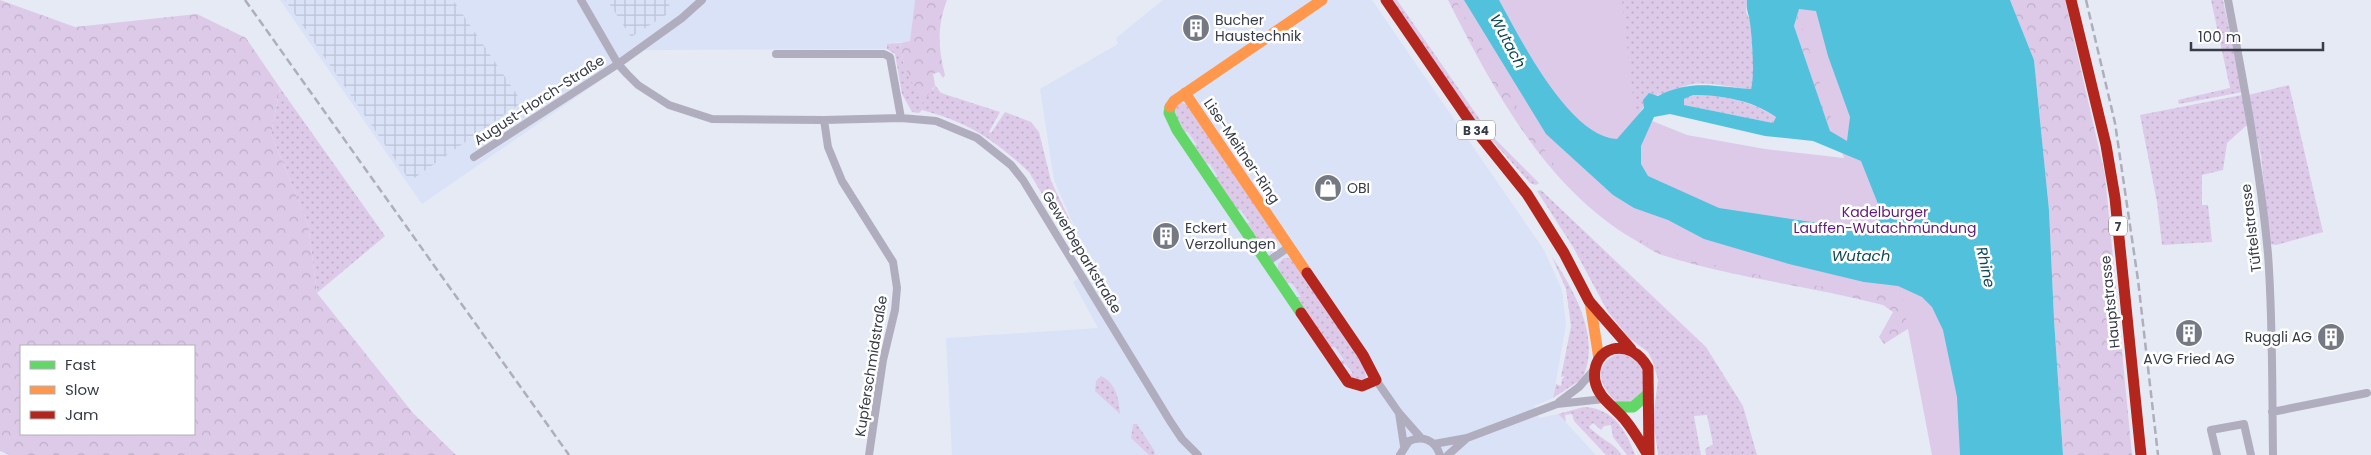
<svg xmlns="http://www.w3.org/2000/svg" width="2371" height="455" font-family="Poppins,sans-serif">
  <defs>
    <pattern id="industrial-grid" width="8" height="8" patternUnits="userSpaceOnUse" patternTransform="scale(1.25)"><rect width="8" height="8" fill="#dae2f7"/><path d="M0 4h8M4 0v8" fill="none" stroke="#bcc3d5"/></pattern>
    <pattern id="grass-dots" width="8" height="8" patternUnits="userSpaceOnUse" patternTransform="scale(1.25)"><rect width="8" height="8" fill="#ddcae9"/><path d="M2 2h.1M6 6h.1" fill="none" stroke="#beaec9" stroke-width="1.8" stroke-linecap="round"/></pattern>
    <pattern id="forest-crowns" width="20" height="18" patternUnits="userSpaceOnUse" patternTransform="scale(1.25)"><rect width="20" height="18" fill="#ddcae9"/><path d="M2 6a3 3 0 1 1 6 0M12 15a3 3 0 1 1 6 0" fill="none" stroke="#beaec9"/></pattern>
  </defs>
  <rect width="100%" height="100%" fill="#e6eaf4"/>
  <path fill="#dae2f7" d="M280,0h635l-5,41 -23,3v5l-242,1 -223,154z
    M1163,0h209l172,250 18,40 4,35 -13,73 -19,8 5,12 19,-4 38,41h-644l-6,-117 152,-10 -25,-46 20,-13 -39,-89 -14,-91 78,-45 -2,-6z"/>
  <path fill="url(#industrial-grid)" d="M285,0h168l69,102 -112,79z
    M607,0h60l5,11 -41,26z"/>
  <path fill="url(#grass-dots)" d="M1392,0h5l84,121 15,19 43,43 -3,2 -6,-2 -50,-56z
    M1532,0h215l-1,12 4,8 5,58 -4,11c-18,-1 -40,-7 -58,-5 -13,2 -31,13 -41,11l-18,26z
    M2211,0h12l20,92 -64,12 -1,-4 52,-12z
    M900,43l4,22 29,25 2,-5 6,8 59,19 -11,20 2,1 14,-21 26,10 8,10 12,49 42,88 -5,3 -59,-100c-36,-33 -59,-49 -107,-62l-3,3 -7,-1 -10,-18 -7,-40 -8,-5v-5z
    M2289,85l34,147 -47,13 -6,-1 -9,-88 -13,-61z
    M280,88l105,148 -68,57 -9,-69 -37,-90z
    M1693,95c29,-1 58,6 83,22l-3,6 -89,-18v-6z
    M2242,95l5,30 -20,18 -4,27 -21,5v30h6l4,37 -50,3 -5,-43 -17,-87z
    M1179,103l7,1 89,127c3,10 5,14 -4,21 -13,-2 -21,-19 -28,-29h7l-9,-13 -7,-1 -23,-32h7l-8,-13 -8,-1 -12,-18h7l-9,-13 -8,-1c-4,-10 -9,-19 -1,-28z
    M1541,190l165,157 37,59 14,49h-51l-1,-6 8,-5 -6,-29 -13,1 7,39h-43l-5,-37 5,-38 -5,-18 -5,-10 -19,-14 -21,-26 -35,-65 -36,-56z
    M1552,257c22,33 50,82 30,122l-29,19 3,-14 5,2 1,-7 3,-3 -4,1 10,-51 -5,-37z
    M1284,258h6l9,8 65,97 2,15 -6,4 -9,-3 -5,-5h7l-7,-10h-7l-2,-3 7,-1 -9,-13h-8l-34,-50h8l-9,-14h-8l-5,-9 -1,-10z
    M1620,353c14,3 31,18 25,35 -2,5 -6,10 -9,14l-19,1c-18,-17 -26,-39 3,-50z
    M1101,376c15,7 18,23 19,38l-25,-23 1,-10z
    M1584,407c29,1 42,23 51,48h-8l-14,-18 -2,-12 -7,1 -3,4 -8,-7 -4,4c11,12 24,15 33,28h-16l-32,-34 -2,-7 -7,1 1,7 -8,-8z
    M1133,424h4l17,26 1,5h-6l-18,-17z"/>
  <path fill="url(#forest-crowns)" fill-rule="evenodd" d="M0,0l75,27 122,-13 49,24 34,50 -9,46 37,90 9,69 96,120 43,42h-446l-10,-4zM21,346h173v88h-173z
    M915,0h32c-10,26 -9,48 -2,75l-2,3 -4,-6 -6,2 2,11 -13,19 -18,-39 -4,-22 10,-2z
    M1448,0h16l38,66 420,231 -11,30 -27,17 -5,-7 14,-25 -10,-7c-73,-19 -149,-27 -221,-50 -9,-3 -18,-10 -27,-15 -89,-51 -142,-151 -187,-240z
    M2010,0h55l40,175 27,280h-69l-9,-136 -5,-109 -15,-150z
    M1799,9l48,132 -17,-9 -36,-106z"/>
  <path fill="#ddcae9" d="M1456,0h166l13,114 52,21 78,14 79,9 -51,-158h97l119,455h-77l-30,-157 -84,-12 -81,-15 -76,-21 -40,-20 -49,-41 -19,-26 -62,-97z"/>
  <path fill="#52c1dc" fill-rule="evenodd" d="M1464,0h35c21,38 70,137 118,139l27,-31 -1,-8 6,-7 9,3c33,-17 58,-9 93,-7 4,-13 1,-51 -1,-66 -1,-11 -4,-10 -3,-23h263l24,60 15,150 5,109 9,136h-103l-3,-58 -14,-67 -11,-23 -10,-10 -24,-11 -34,-4 -75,-18 -85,-25 -36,-19 -34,-12 -21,-13 -67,-61zM1799,9l17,2 12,45 22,61 -3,24 -17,-10 -36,-105zM1693,95c28,0 59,5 83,22l-3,6 -89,-18v-6zM1670,114l95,22 48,5 48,20 19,48 -2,16 -13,5 -146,-22 -71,-32 -7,-12v-18l13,-29z"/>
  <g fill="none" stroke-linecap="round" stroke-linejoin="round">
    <path stroke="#b0adbf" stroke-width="8" d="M581,0l37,64 9,10 11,11 31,20 43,14 112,1 77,-2 35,3 41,17 34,27 12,15 147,241 12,18 16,16
      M2228,0c16,84 32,169 40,254 5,67 4,134 5,201
      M776,54h108l6,3 11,61
      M824,120l4,27 14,34 51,81 4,26 -2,22 -12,50 -14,95
      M474,157l144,-93 64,-46 20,-18
      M1267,262l22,-15
      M1376,380l23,33 22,25
      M1559,402l20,-15 14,-16
      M2272,412l95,-19
      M1399,413l5,33
      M1434,444l33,-6 90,-34 47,-5
      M1400,455l9,-14c14,-6 26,-1 31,14
      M1448,455l19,-17
      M2217,455l-6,-25 33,-6 7,31"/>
    <path stroke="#63d668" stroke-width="11" d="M1170,107l-1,6 8,17 124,183
      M1614,407h19l15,-13"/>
    <path stroke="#ff974d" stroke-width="11" d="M1185,93l122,180
      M1170,107l4,-6 148,-101
      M1590,302l9,57"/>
    <path stroke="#b3261e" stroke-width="11" d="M1386,0l91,132 50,62 37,59 25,48 42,48
      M2071,0l35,145 9,53 26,257
      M1301,313l47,69 14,4 14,-6 -13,-25 -56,-82
      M1648,455c-7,-12 -14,-24 -23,-35 -10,-13 -27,-22 -30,-39 -5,-35 35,-46 53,-13l1,87"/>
    <path stroke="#afaebb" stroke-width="2.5" stroke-dasharray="8 4" stroke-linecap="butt" d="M245,0l324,455
      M2086,0l29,123 23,157 20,175"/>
  </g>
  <defs>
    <g id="building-disc" transform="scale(1.4375)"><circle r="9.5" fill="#747984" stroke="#fff"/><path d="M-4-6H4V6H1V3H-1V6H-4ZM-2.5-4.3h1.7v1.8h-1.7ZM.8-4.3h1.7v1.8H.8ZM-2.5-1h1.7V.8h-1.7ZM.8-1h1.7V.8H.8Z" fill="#fff"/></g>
    <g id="shop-disc" transform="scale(1.4375)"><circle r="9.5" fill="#747984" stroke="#fff"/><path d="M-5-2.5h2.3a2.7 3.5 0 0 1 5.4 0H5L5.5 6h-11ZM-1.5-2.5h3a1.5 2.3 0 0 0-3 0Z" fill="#fff"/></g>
  </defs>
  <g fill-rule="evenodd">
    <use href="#building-disc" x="1196" y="28"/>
    <use href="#shop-disc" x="1328" y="188"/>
    <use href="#building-disc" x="1166" y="236"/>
    <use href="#building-disc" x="2189" y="333"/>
    <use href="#building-disc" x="2331" y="337"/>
  </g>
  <g text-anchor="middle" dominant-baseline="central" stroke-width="5" stroke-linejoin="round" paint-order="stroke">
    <g fill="#fff" stroke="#73767f" stroke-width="1">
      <rect x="1457" y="120.5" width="38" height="19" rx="4"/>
      <rect x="2109" y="216.5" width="18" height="19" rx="4"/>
    </g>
    <g font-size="12" font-weight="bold" fill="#373c48">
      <text x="1476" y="130">B 34</text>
      <text x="2118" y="226">7</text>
    </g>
    <g font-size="14" fill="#373c48" stroke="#fff" text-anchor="start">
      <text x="1215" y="20">Bucher<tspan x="1215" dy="16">Haustechnik</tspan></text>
      <text x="1347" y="188">OBI</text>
      <text x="1185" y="228">Eckert<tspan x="1185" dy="16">Verzollungen</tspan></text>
      <text x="2312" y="337" text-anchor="end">Ruggli AG</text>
      <text x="2189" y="359" text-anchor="middle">AVG Fried AG</text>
    </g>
    <g font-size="14" fill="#373c48" stroke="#fff">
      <text transform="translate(539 100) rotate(-33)">August-Horch-Straße</text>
      <text transform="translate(1242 151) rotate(56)">Lise-Meitner-Ring</text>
      <text transform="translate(2251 228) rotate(-97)">Tüftelstrasse</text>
      <text transform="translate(1082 252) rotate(59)">Gewerbeparkstraße</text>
      <text transform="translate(2110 302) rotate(-96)">Hauptstrasse</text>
      <text transform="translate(871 366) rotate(-81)">Kupferschmidstraße</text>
    </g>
    <g font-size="14" fill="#601974" stroke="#fff">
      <text x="1885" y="212">Kadelburger<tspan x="1885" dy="16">Lauffen-Wutachmündung</tspan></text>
    </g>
    <g font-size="15" font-style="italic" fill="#104a58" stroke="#fff">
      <text transform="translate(1508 41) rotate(62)">Wutach</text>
      <text x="1861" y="255">Wutach</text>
      <text transform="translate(1986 267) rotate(78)">Rhine</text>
    </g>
  </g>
  <rect x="20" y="345" width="175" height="90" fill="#ffffff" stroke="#afb1b6"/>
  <rect x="30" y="361" width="25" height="8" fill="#63d668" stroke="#afb1b6"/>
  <text x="65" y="370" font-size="15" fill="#373c48">Fast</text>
  <rect x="30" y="386" width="25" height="8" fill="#ff974d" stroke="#afb1b6"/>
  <text x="65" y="395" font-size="15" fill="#373c48">Slow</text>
  <rect x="30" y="411" width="25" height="8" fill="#b3261e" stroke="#afb1b6"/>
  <text x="65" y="420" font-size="15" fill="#373c48">Jam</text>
  <path d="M2191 42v8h132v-8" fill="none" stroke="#373c48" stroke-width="2.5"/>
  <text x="2198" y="42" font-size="15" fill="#373c48" stroke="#ffffff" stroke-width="4" paint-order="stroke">100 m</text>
</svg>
